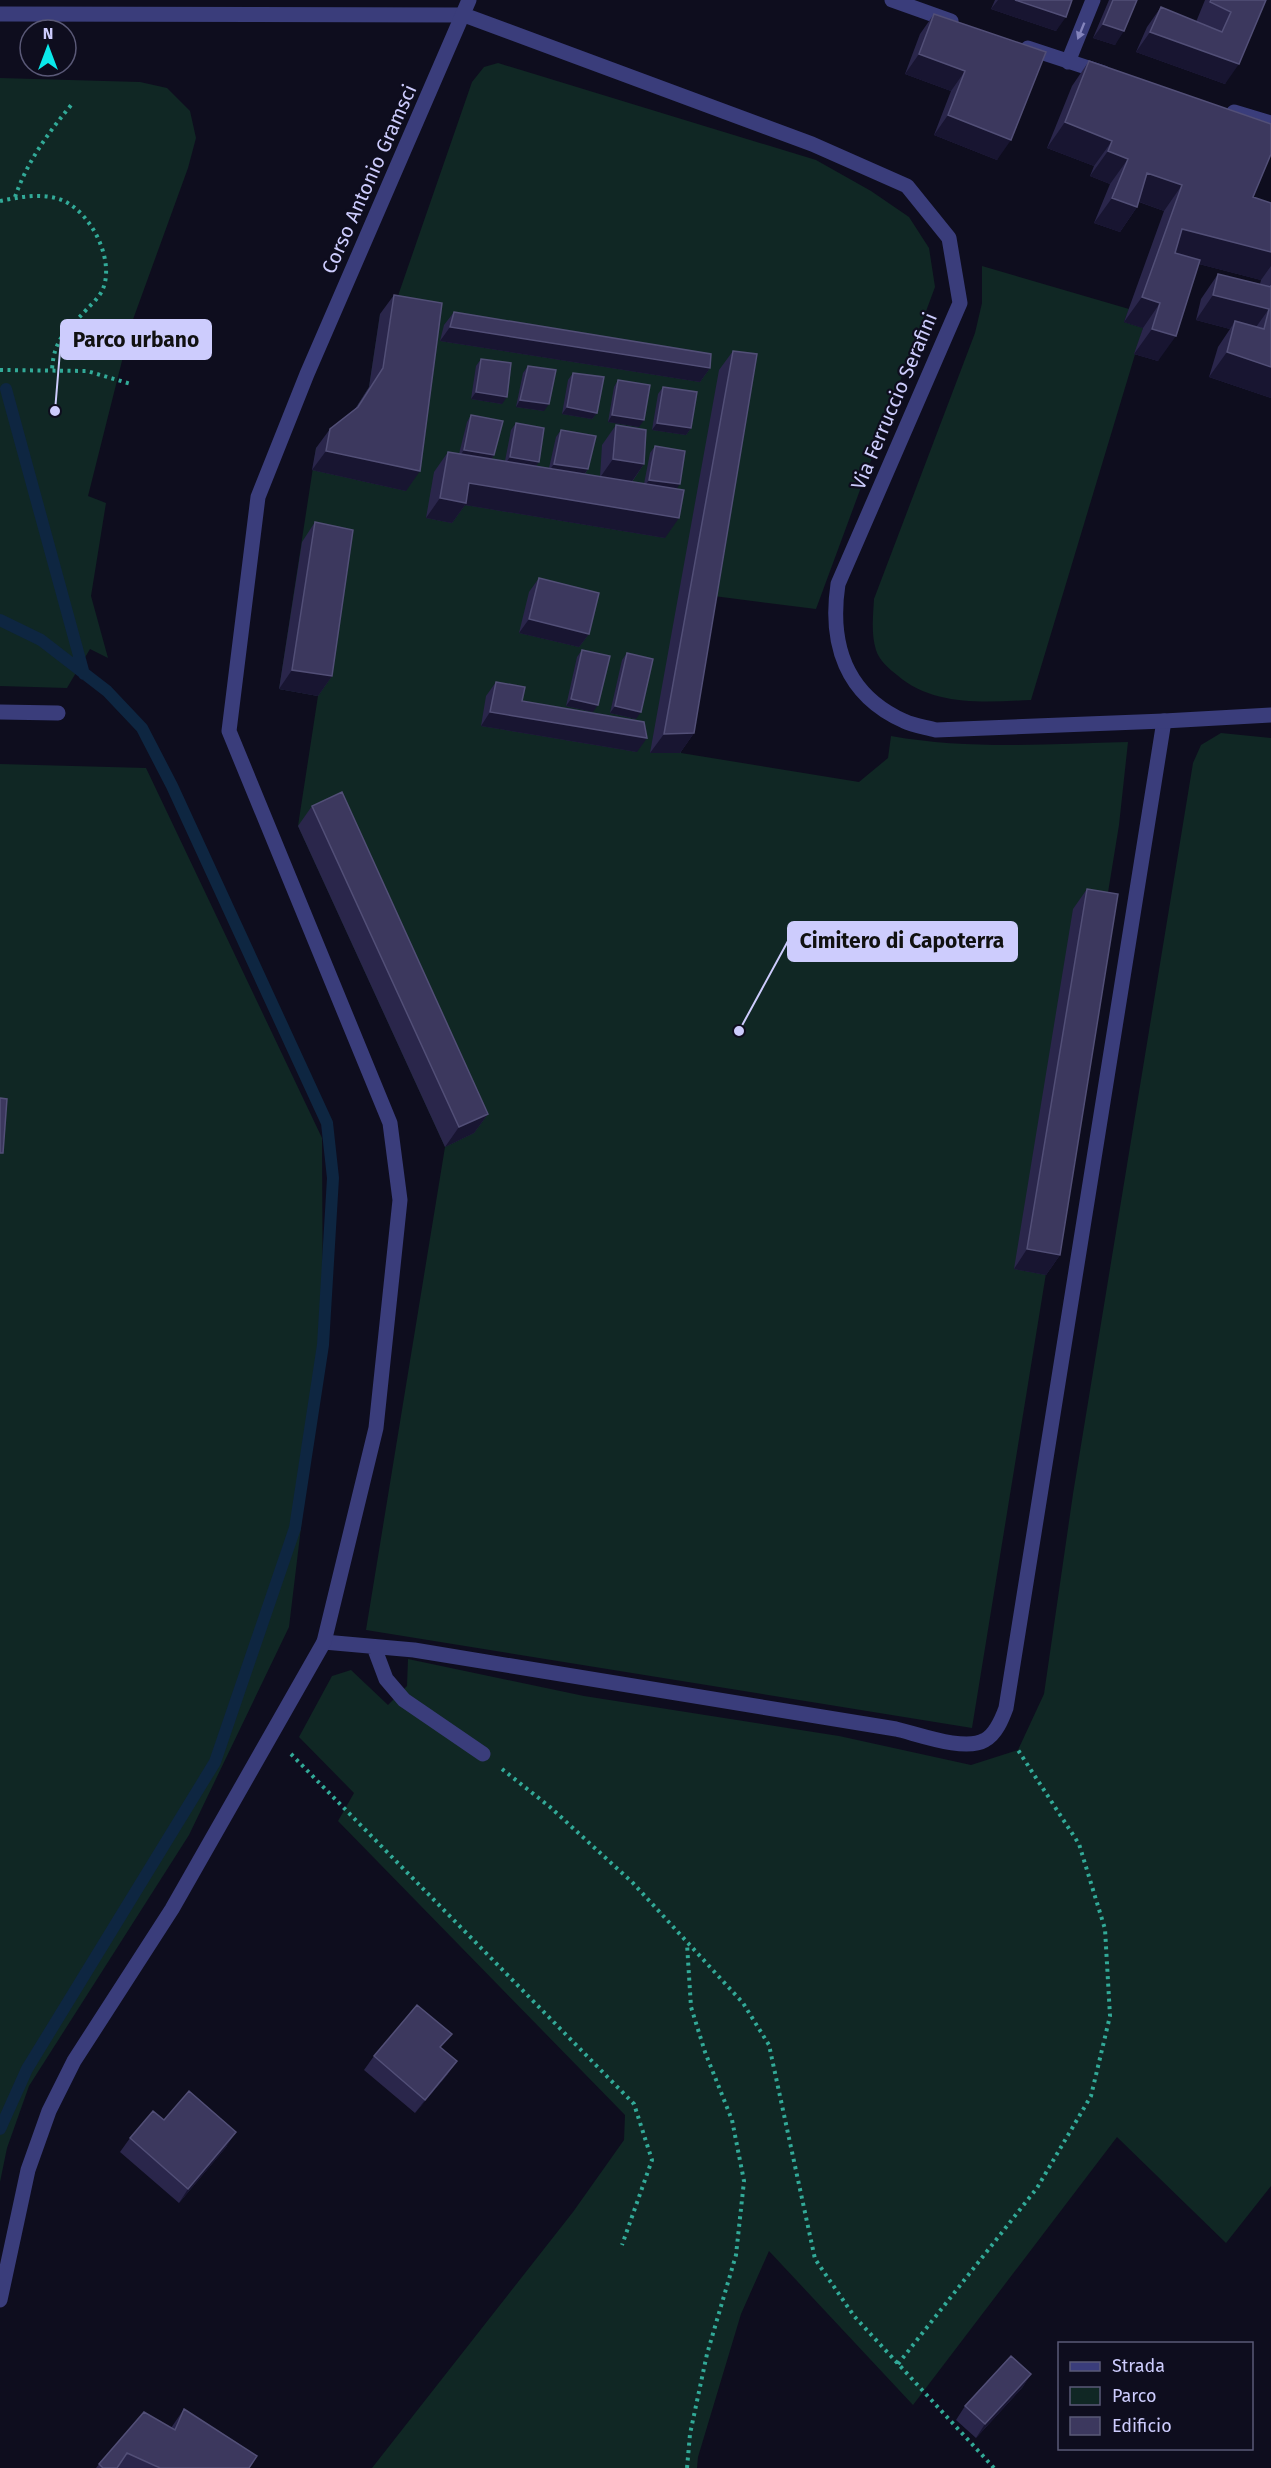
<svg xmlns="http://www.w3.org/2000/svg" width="1271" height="2468" font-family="'Fira Sans',sans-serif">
  <rect width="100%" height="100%" fill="#0e0d1e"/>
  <path fill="#102724" d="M498,63l318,97 55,31 38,26 20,31 6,39 -119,322 -110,-14 -25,158 178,29 29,-24 3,-22c78,14 158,8 237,6l-9,83 -147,903 -606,-98 79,-483 -147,-321 20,-130 -39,-7 37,-241 28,-21 25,-40 11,-73 11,2 81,-234 12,-15z
    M0,78l140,4 27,6 23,23 6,27 -8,30 -57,157 -43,171 18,7 -15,93 17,62 -18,-9 -23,39 -67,-2z
    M982,266l147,43 -5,13 19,6 -112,372c-46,2 -97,7 -134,-25 -8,-6 -18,-15 -21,-25 -5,-16 -3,-34 -2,-51l101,-266 7,-30z
    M1221,733l50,5v1448l-45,57 -109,-106 -204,268 -144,-154 -28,63 -43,143 -1,11h-325l201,-256 51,-72 1,-25 -287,-294 16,-28 -55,-56 33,-61 19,-6 37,35 19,-19 1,-27 176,37 255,40 132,29 47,-15 26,-56 29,-200 120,-731 8,-18z
    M0,764l146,4 176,370 1,207 -34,282 -100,208 -160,251 -22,62 -7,34z"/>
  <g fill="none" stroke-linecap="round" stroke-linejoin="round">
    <path stroke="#0e2641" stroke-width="12" d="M6,389l78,285
      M0,620l41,20 66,51 35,37 30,58 155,337 6,55 -10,167 -28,183 -80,234 -188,307 -27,60"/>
    <path stroke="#32aa98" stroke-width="4" stroke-dasharray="3 4.5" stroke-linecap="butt" d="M15,197c12,-35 33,-64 57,-93
      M0,201c20,-4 44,-9 64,0 28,13 52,61 38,90 -3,6 -10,13 -15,18 -21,23 -33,29 -35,61
      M0,370l87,1 44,13
      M291,1754l343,350 18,56 -30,85
      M502,1769l48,38 83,76 110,120 26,42 46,214 39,57 140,152
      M898,2364l139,-176 54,-92 19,-80 -5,-87 -26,-85 -63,-97
      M687,2468l3,-34 17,-80 29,-99 8,-74 -12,-61 -27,-68 -14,-45 -4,-63"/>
    <path stroke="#3a3d7b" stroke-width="15" d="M892,0l59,21
      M0,14l464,1
      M1028,48l76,25
      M1068,62l25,-62
      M1234,112l37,11
      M0,712l58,1
      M324,1642l90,8 482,79c22,5 69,23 89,11 11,-6 17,-21 21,-32l158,-987
      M374,1647l12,32 18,21 79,54"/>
    <path stroke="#3a3d7b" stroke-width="15" d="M464,15l348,129 95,42 42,52 11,65 -122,281c-9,60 8,111 66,137 10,5 22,6 32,9l228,-9 107,-6
      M0,2300l28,-130 21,-59 25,-50 98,-152 152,-267 52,-214 24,-228 -10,-77 -161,-392 29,-234 49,-123 162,-374"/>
  </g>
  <path fill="#2a264b" d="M995,0h77l-16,31 -65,-22z
    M1109,0h28l-22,45 -22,-7z
    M1205,0h61l-41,84 -89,-32 11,-25 14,-20 35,15z
    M934,14l112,38 -49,108 -63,-25 17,-44 -46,-17 15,-40z
    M1089,61l164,136 18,6v195l-62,-21 9,-30 12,-18 -34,-9 5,-21 17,-25 42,10 1,-4 -62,-16 -41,97 -24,-7 9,-26 -19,-6 40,-111 -25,-9 -2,5 -17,25 -26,-9 16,-39 -20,-8 4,-10 -47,-18 25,-62z
    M394,295l12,196 -94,-21 4,-22 14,-19 25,-20 14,-22 11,-73z
    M454,312l256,56 -10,14 -260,-41 4,-16z
    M733,351l-39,382 -14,20h-30l69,-383z
    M481,359l21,45 -31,-5 5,-33z
    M528,366l16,45 -28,-4 7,-34z
    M573,373l24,40 -5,6 -30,-5 6,-34z
    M618,380l21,47 -31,-5 6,-35z
    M663,387l28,41 -5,7 -34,-5 6,-36z
    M471,415l23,40 -3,4 14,2 6,-31 5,-7 19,43 14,2 7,-31 5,-7 27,39 -3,5 15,3 2,-32 14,-20 28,39 -12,18 12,2 6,-31 5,-7 21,43 -11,49 -200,-33 -13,18 -26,-5 8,-46 14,-20 11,2 8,-32z
    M315,522l17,154 -14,20 -39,-7 23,-147z
    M539,578l50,56 -10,13 -60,-14 10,-41z
    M582,650l11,62 -27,-6 11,-49z
    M627,653l9,66 -26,-6 12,-53z
    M496,682l26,19 115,51 -156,-26 5,-30z
    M312,806l176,308 -14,19 -29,14 -147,-321z
    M1087,889l-27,366 -14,20 -32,-6 59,-360z
    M442,2048l6,26 -33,39 -51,-43 10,-14z
    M164,2120l63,26 -48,57 -59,-51 10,-14z
    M1031,2374l-9,14 -46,50 -20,-18 9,-14z
    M184,2409l65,59h-153l3,-4 72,-36z"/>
  <path fill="#181531" d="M998,0h17l51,17 -10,14 -65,-22z
    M1103,24l21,7 -9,14 -22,-7z
    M1150,32l89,32 -14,20 -89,-32z
    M919,54l46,17 -14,20 -46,-17z
    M948,115l63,25 -14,20 -63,-25z
    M1065,122l47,19 -18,25 -47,-18z
    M1108,151l20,8 -18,25 -20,-8z
    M1147,173l35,12 -18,26 -35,-13z
    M1112,198l25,9 -17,25 -26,-9z
    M1182,229l89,23v14l-10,14 -97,-25z
    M1213,295l56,14 -18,25 -16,-13 -5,8 -34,-9z
    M1142,297l18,6 -17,25 -19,-6z
    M450,327l260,41 -10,14 -260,-41z
    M1152,329l24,7 -18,25 -24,-7z
    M1227,352l44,15v31l-62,-21z
    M476,392l31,5 -5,7 -31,-5z
    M520,400l29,4 -5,7 -28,-4z
    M567,407l30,6 -5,6 -30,-5z
    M612,415l32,5 -5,7 -31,-5z
    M657,423l34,5 -5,7 -34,-5z
    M464,450l30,5 -5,7 -30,-5z
    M326,451l94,20 -14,20 -94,-21z
    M510,457l29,5 -5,7 -29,-5z
    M613,459l31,5 -14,20 -31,-5z
    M554,464l34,5 -5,7 -34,-5z
    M649,480l31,4 -5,7 -31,-4z
    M469,483l210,35 -14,20 -200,-33 -13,18 -26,-5 14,-20z
    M529,619l60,15 -10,13 -60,-14z
    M292,670l40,6 -14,20 -39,-7z
    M571,699l27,6 -5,7 -27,-6z
    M615,706l26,6 -5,7 -26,-6z
    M490,712l157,26 -10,14 -156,-26z
    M694,733l-14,20h-30l14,-19z
    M488,1114l-14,19 -29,14 14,-20z
    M1027,1249l33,6 -14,20 -32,-6z
    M457,2061l-9,13 -33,39 10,-13z
    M236,2132l-9,14 -48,57 9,-14z
    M1031,2374l-9,14 -46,50 9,-14z"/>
  <path fill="#3c385e" stroke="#524f77" stroke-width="1.5" d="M1015,0h57l-6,17z
    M1113,0h24l-13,31 -21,-7z
    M1211,0h55l-27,64 -89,-32 11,-25 61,25 9,-20 -21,-10z
    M934,14l112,38 -35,88 -63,-25 17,-44 -46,-17z
    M1089,61l182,63v30l-18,43 18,6v49l-89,-23 -7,24 25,7 -24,76 -24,-7 8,-26 -18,-6 40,-112 -35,-12 -10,34 -25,-9 16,-39 -20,-8 4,-10 -47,-19z
    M1218,274l53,13v-2v82l-44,-15 8,-31 29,8 5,-20 -56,-14z
    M394,295l48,8 -22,168 -94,-20 4,-22 28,-22 25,-39z
    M454,312l257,42 -1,14 -260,-41z
    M733,351l24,3 -63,379 -30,1z
    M481,359l30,4 -4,34 -31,-5z
    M528,366l28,4 -7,34 -29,-4z
    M573,373l31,4 -7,36 -30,-6z
    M618,380l32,5 -6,35 -32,-5z
    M663,387l34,5 -6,36 -34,-5z
    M471,415l32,6 -9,34 -30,-5z
    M516,423l28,5 -5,34 -29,-5z
    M616,425l30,5 -2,34 -31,-5z
    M561,430l35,6 -8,33 -34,-5z
    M655,446l30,5 -5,33 -31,-4z
    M448,452l236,38 -5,28 -210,-35 -3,20 -26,-5z
    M315,522l38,8 -21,146 -40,-6z
    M539,578l60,15 -10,41 -60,-15z
    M582,650l28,6 -12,49 -27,-6z
    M627,653l26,6 -12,53 -26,-6z
    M496,682l29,5 -3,14 122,21 3,16 -157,-26z
    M342,792l146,322 -29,13 -147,-321z
    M1087,889l31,5 -58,361 -33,-6z
    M0,1098l7,1 -4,54h-3z
    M417,2005l35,29 -12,13 17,14 -32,39 -51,-44z
    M189,2091l47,41 -48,57 -58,-51 23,-27 11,9z
    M1011,2356l20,18 -46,50 -20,-18z
    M184,2409l73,47 -8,12h-89l-33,-15 -10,15h-14l-4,-4 45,-52 31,18z"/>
  <defs><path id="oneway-solid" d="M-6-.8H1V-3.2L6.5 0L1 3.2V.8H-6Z" transform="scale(1.5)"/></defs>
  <use fill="#8484bc" href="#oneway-solid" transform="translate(1081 31) rotate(112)"/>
  <g text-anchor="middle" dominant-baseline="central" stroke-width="4.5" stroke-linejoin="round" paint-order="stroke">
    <g font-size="20" fill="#cdccfd" stroke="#0e0d1e">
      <text transform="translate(369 179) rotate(-66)">Corso Antonio Gramsci</text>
      <text transform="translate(894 401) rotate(-67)">Via Ferruccio Serafini</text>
    </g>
  </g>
  <path fill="none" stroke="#cdccfd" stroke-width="2" d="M55 411L61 339M739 1031L788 941"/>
  <g fill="#cdccfd" stroke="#0e0d1e" stroke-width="2">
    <circle cx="55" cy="411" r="6"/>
    <circle cx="739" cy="1031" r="6"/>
  </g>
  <g fill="#cdccfd" stroke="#cdccfd" stroke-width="2">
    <rect x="61" y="320" width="150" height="39" rx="6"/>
    <rect x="788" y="922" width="229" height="39" rx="6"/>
  </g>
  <g font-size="21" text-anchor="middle" font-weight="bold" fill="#111">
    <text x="136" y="347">Parco urbano</text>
    <text x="902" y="948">Cimitero di Capoterra</text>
  </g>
  <rect x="1058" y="2342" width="195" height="108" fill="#0e0d1e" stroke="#5a5977" stroke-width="1.5"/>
  <rect x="1070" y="2362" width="30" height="9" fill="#3a3d7b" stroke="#5a5977" stroke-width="1.5"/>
  <text x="1112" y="2372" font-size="18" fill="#cdccfd">Strada</text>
  <rect x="1070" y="2387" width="30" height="18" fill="#102724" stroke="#5a5977" stroke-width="1.5"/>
  <text x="1112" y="2402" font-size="18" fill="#cdccfd">Parco</text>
  <rect x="1070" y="2417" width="30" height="18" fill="#3c385e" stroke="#5a5977" stroke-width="1.5"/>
  <text x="1112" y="2432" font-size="18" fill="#cdccfd">Edificio</text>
  <g transform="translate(48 48)"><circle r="28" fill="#0e0d1e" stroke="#5a5977" stroke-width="1.5"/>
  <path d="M0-4.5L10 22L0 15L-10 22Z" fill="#0ae9eb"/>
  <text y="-9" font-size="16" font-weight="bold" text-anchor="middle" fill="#cdccfd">N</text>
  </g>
</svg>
